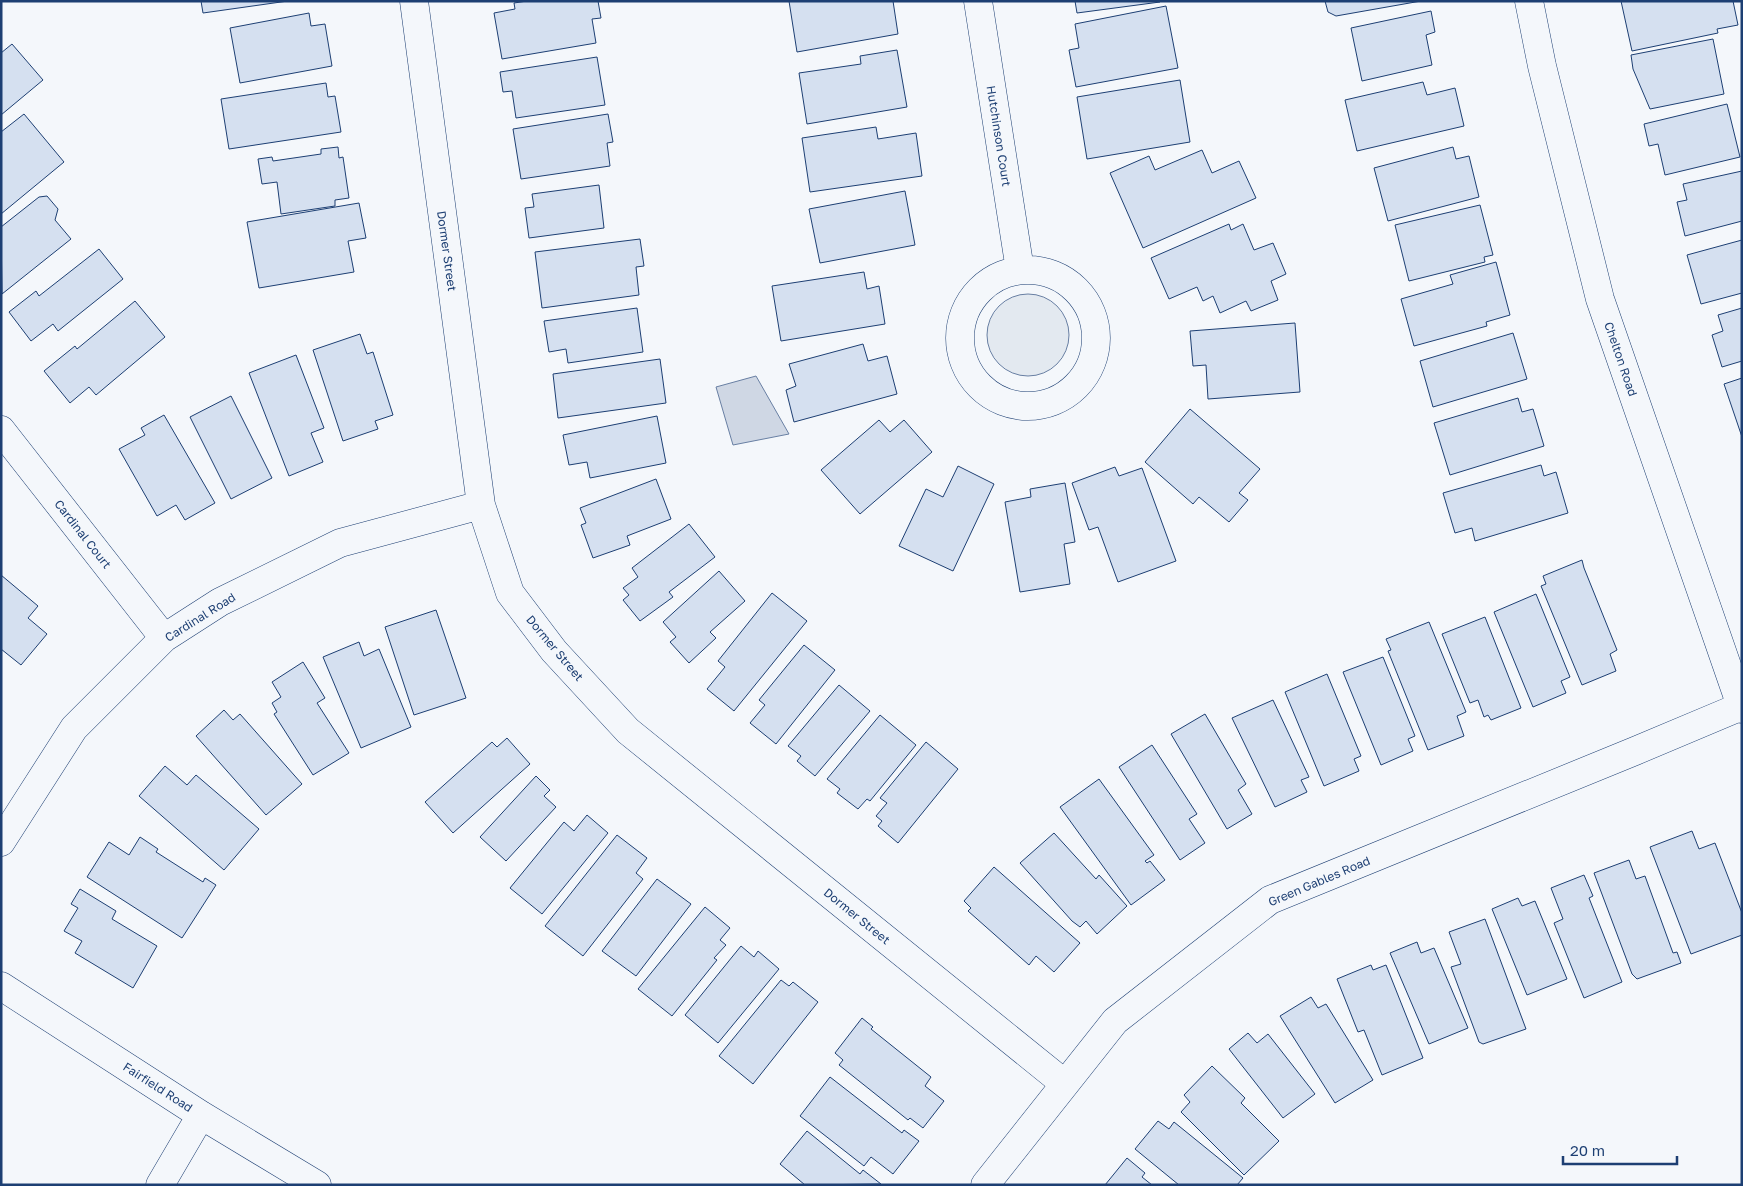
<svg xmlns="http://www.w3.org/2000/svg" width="1743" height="1186" font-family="'Golos Text',sans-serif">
  <rect width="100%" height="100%" fill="#f4f7fb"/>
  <path fill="#e3e9f0" stroke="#687fa3" d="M987 335a41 41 0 1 1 82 0a41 41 0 1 1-82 0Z"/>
  <path fill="#cfd7e4" stroke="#687fa3" d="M756,376l33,58 -56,11 -17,-58z"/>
  <path fill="#d5e0f0" stroke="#1d3f73" d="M201,1h87l-85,12z
    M527,1h71l3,17 -9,1 4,24 -94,16 -8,-46 21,-4 -1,-6z
    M789,1h104l5,33 -101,18z
    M1075,1h85v1l-83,11z
    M1325,1h96l-85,15 -8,-4z
    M1621,1h112l5,24 -21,4 1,4 -86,18z
    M1166,6l12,62 -102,19 -7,-37 10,-2 -4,-24z
    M1431,11l4,21 -9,3 6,30 -70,16 -11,-53z
    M309,13l2,13 14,-2 7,42 -92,17 -10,-55z
    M1713,39l11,55 -74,15 -17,-40 -2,-14z
    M12,44l31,36 -42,35v-62z
    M897,50l10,57 -100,17 -8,-51 62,-9 -1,-8z
    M597,57l8,48 -89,13 -4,-27 -9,1 -3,-20z
    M1180,80l10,62 -103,17 -10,-62z
    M1423,82l4,13 28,-7 9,38 -107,25 -12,-51z
    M326,83l2,14 7,-1 6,36 -112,17 -8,-50z
    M1727,104l13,53 -75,18 -7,-31 -9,2 -5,-22z
    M24,114l40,48 -63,52v-82z
    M608,114l5,28 -6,1 3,23 -89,13 -8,-50z
    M876,127l2,12 38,-6 6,43 -112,16 -8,-54z
    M338,147l1,11 4,-1 6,41 -14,2v6l-54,8 -4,-32 -15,2 -4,-25 14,-2 1,4 48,-7v-5z
    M1453,147l3,12 13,-3 10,41 -91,24 -14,-53z
    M1202,150l10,23 27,-12 17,37 -113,50 -33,-75 39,-17 6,14z
    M1742,171v50l-57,15 -8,-34 10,-2 -4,-16z
    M599,185l5,43 -75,10 -4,-30 9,-1 -2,-13z
    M905,191l10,54 -95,18 -11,-54z
    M47,196l11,13 -3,11 16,19 -69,55 -1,-67 38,-30z
    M359,203l7,35 -18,3 6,31 -95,16 -12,-66z
    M1480,205l13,50 -9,2 1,5 -76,19 -14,-56z
    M1229,224l2,6 12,-6 11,26 19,-7 13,31 -15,7 7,19 -27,11 -5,-10 -26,12 -7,-17 -10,5 -6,-14 -28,12 -18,-41z
    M640,239l4,27 -8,1 3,28 -97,13 -7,-56z
    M1742,240v53l-41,11 -14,-49z
    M99,249l24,30 -65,52 -5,-7 -22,17 -22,-29 27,-21 3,5z
    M1496,262l14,53 -24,7 1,4 -73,20 -13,-47 52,-15 -3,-9z
    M864,272l3,17 12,-3 6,38 -104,17 -9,-55z
    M135,301l30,36 -69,58 -7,-8 -19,16 -26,-32 31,-25 2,3z
    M637,308l6,44 -75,11 -2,-14 -17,3 -5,-31z
    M1742,308v53l-20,6 -10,-32 11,-4 -5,-16z
    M1295,323l5,69 -92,7 -2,-34 -13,1 -3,-35z
    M1513,333l14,46 -94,28 -13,-46z
    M360,334l7,20 6,-2 20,63 -18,6 3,8 -35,12 -30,-91z
    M863,344l5,17 19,-5 10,38 -103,28 -8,-32 10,-4 -7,-22z
    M296,355l28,73 -13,5 12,29 -34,14 -40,-103z
    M660,359l6,44 -108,15 -5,-44z
    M1742,378v59l-18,-53z
    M231,396l41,82 -41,21 -41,-82z
    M1518,398l4,14 11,-3 11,37 -94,29 -16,-52z
    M1190,409l70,60 -21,24 9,7 -19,22 -30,-25 -6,7 -48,-42z
    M164,415l51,88 -30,17 -9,-15 -19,11 -38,-67 26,-14 -4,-7z
    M657,416l9,47 -76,15 -3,-16 -18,3 -6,-30z
    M879,420l11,12 14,-12 28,32 -72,62 -39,-44z
    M1541,465l3,11 12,-4 12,41 -93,28 -3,-13 -17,5 -12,-40z
    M958,466l36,18 -41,87 -54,-25 27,-57 17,8z
    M1115,467l4,9 23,-8 34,93 -58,21 -20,-55 -9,3 -17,-47z
    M656,479l15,40 -44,17 3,9 -37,13 -12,-33 5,-2 -6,-15z
    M1065,483l10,59 -11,2 6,40 -50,8 -15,-90 26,-5 -1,-8z
    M689,524l26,33 -46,35 4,5 -33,24 -17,-21 6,-5 -6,-7 15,-11 -6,-9z
    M1582,560l2,8 33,82 -7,4 6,17 -34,14 -41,-99 5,-2 -3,-8z
    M719,571l26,30 -35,31 6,6 -27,25 -19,-21 6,-5 -13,-15z
    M1,575l37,31 -10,12 19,16 -26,31 -20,-16z
    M772,593l35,28 -73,90 -27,-22 18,-22 -7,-6z
    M1536,594l34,83 -9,4 5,12 -33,14 -39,-95z
    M436,610l30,88 -52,17 -29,-88z
    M1485,617l36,91 -30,12 -3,-5 -4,2 -6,-17 -8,3 -28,-69z
    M1429,622l37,90 -9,4 7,20 -36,14 -40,-99 3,-1 -5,-11z
    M359,642l5,14 15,-7 32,78 -50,21 -38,-91z
    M804,645l31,25 -59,74 -26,-21 15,-18 -6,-5z
    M1383,657l32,79 -7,3 5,12 -32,14 -38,-93z
    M303,662l22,36 -8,5 32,50 -36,22 -39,-61 3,-2 -5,-9 9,-6 -9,-15z
    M1327,674l34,82 -7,3 5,12 -35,15 -39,-94z
    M839,685l31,26 -55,65 -18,-15 4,-5 -13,-10z
    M1273,700l36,77 -8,3 6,12 -32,15 -43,-89z
    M224,710l9,10 7,-6 62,70 -36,31 -70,-79z
    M1205,714l41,70 -8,6 14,24 -25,15 -56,-95z
    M880,715l36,30 -46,56 -3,-2 -9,10 -21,-16 3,-4 -13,-10z
    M507,738l23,26 -77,69 -28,-31 67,-60 5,5z
    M926,742l32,27 -60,74 -20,-17 4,-5 -6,-5 11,-13 -7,-5z
    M1152,745l45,69 -8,5 16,24 -25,17 -61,-93z
    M165,766l22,19 9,-10 63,54 -35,41 -85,-74z
    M536,776l14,14 -6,6 12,11 -50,54 -26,-24z
    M1099,779l55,76 -9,6 2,2 3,-2 15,19 -34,25 -71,-98z
    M587,815l21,18 -66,81 -32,-26 54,-66 10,9z
    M1692,831l7,18 16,-6 27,70v22l-51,19 -41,-107z
    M1054,833l42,46 3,-4 28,31 -30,28 -11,-13 -6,6 -8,-6 -52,-58z
    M617,835l30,23 -11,15 7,6 -60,77 -38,-30z
    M140,837l18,12 -2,3 47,30 2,-4 11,7 -34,53 -95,-61 22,-35 20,13z
    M1629,860l7,19 9,-3 28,77 4,-1 4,11 -44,16 -5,-5 -38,-101z
    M994,867l86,76 -26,29 -18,-16 -7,9 -61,-54 3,-3 -7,-7z
    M1584,875l9,21 -4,2 33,84 -38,16 -30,-75 9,-4 -12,-31z
    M657,879l34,25 -55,72 -34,-25z
    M80,889l36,22 -4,8 45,27 -24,42 -58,-35 7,-12 -18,-10 14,-23 -7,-4z
    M1518,898l4,8 13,-5 32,78 -40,16 -35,-86z
    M705,907l25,21 -10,12 6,5 -12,13 3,2 -45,56 -34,-27z
    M1485,919l41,110 -43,15 -4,-2 -28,-75 10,-3 -12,-32z
    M1417,942l4,11 13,-5 34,80 -39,16 -39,-91z
    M741,946l13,11 4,-6 21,18 -61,74 -33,-28z
    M1371,965l2,5 13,-5 37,93 -41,17 -18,-45 -6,2 -21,-53z
    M781,980l8,6 4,-4 25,20 -65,82 -34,-28z
    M1311,997l7,11 8,-4 47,76 -38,23 -55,-87z
    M862,1018l11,9 -2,2 60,48 -6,9 19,15 -21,27 -13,-10 -2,2 -69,-55 4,-5 -8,-7z
    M1248,1033l9,10 11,-9 47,60 -32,24 -54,-69z
    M1212,1066l33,32 -4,5 38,38 -35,34 -63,-63 9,-10 -6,-7z
    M830,1077l72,56 2,-3 15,11 -26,33 -22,-17 -7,9 -64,-50z
    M1158,1121l11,8 5,-7 69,56 -6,7h-58l-44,-36z
    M807,1131l53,43 3,-4 18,14 -76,1 -25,-21z
    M1127,1158l18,15 -3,4 10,8h-47z"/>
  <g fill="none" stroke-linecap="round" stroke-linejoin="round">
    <g stroke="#1d3f73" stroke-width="29">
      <path id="minor" d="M414,1l67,504 29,88 44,58 74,80 437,353
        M978,1l42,269
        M960 338a68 68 0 1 1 136 0a68 68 0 1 1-136 0Z
        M1,430l163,208
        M1,842l73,-114 90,-90 56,-36 120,-59 141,-38
        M1,986l200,129 116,70
        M160,1185l41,-70
        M985,1185l130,-164 155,-121 365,-149 107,-45"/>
    </g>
    <g stroke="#1d3f73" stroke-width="29">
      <path id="tertiary" d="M1529,1l13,65 58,233 142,410"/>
    </g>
    <use href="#minor" stroke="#f4f7fb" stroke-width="28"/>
    <use href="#tertiary" stroke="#f4f7fb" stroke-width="28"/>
  </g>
  <g text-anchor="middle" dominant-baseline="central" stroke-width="4" stroke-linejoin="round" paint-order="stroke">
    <g font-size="12" fill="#1d3f73" stroke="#f4f7fb">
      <text transform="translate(999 136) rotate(81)">Hutchinson Court</text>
      <text transform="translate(447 251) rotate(82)">Dormer Street</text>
      <text transform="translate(1621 359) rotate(71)">Chelton Road</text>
      <text transform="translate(83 534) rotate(52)">Cardinal Court</text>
      <text transform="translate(200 617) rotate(-32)">Cardinal Road</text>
      <text transform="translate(555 648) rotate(50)">Dormer Street</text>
      <text transform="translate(1319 881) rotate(-23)">Green Gables Road</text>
      <text transform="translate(857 916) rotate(39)">Dormer Street</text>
      <text transform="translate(158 1087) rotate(33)">Fairfield Road</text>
    </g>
  </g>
  <rect width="1743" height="1186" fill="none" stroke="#1d3f73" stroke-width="5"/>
  <path d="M1563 1156v8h114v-8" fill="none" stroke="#1d3f73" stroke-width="2.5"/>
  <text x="1570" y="1156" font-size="15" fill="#1d3f73" stroke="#f4f7fb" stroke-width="4" paint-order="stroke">20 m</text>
</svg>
